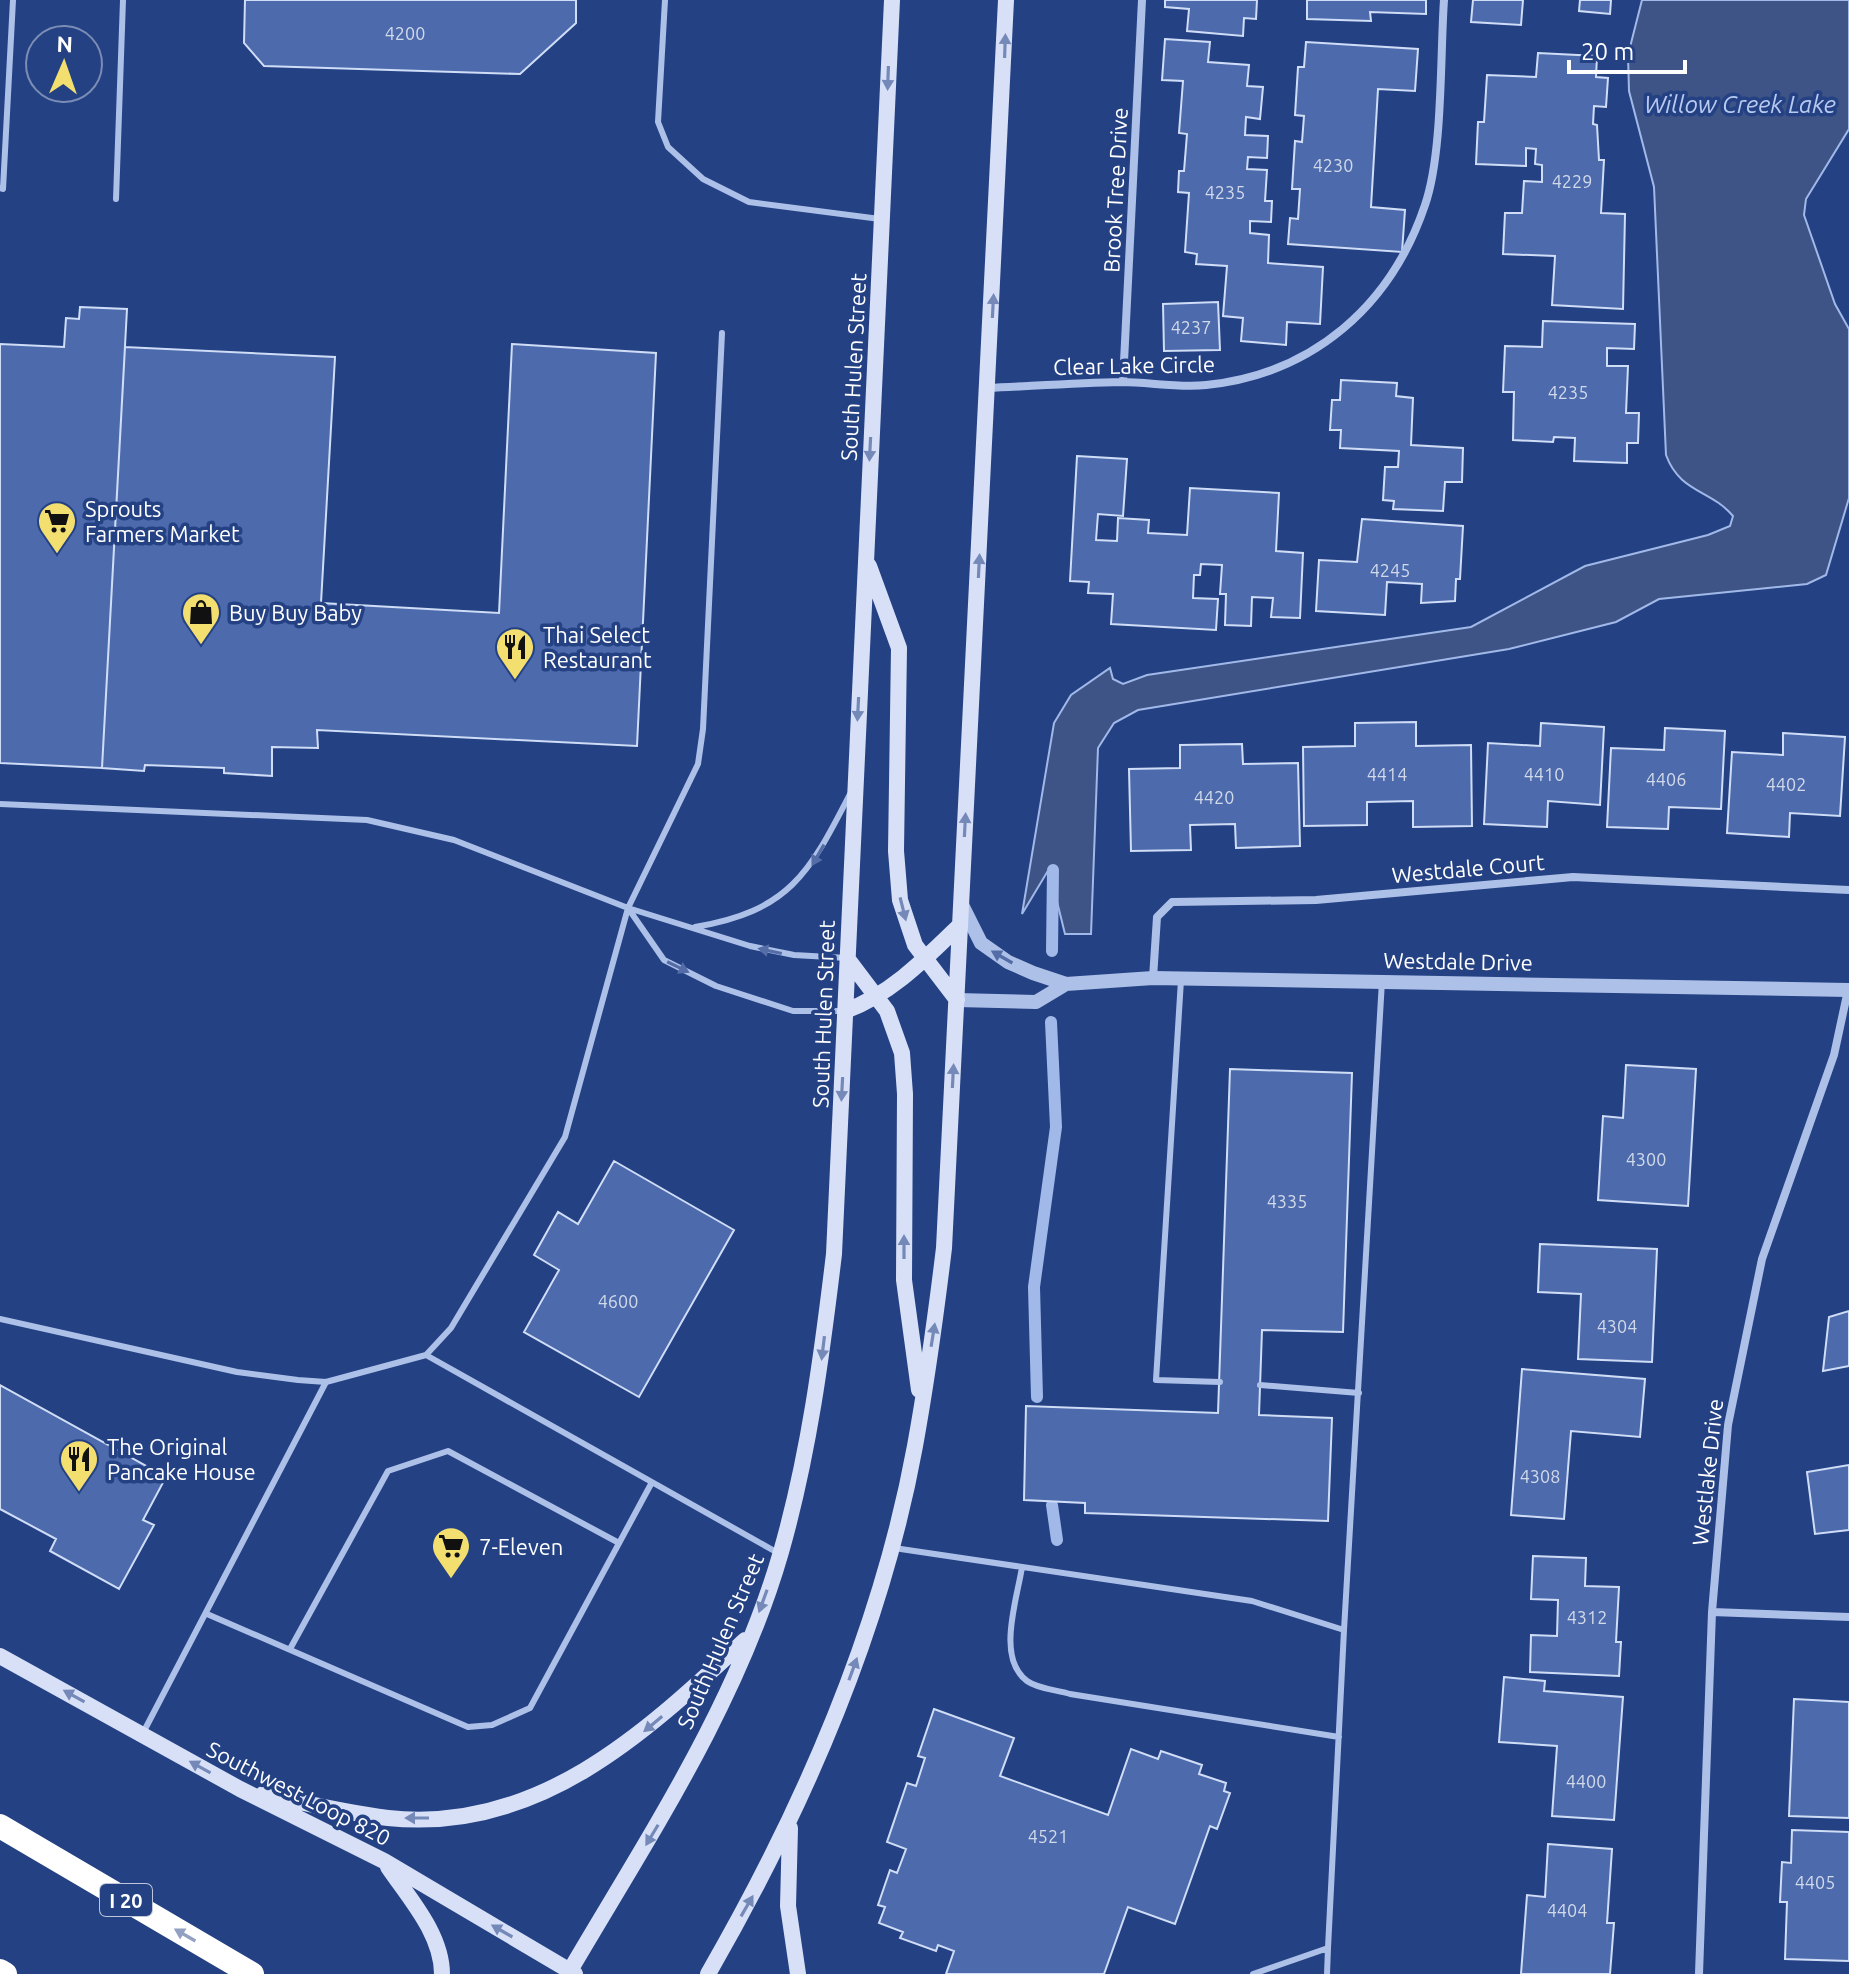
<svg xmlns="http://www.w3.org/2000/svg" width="1849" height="1974" font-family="Ubuntu,sans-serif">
  <rect width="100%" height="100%" fill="#244184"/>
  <path fill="#3f5486" stroke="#a1b9e9" stroke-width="2" d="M1642,0h207v129l-43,70 -2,16 31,89 14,25v169l-23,77 -19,9 -148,15 -43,23 -107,27 -371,61 -24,13 -16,25 -7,186h-26l-16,-65 -27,45 32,-191 17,-28 39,-27 3,11 10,5 24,-9 324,-48 114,-61 123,-31 22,-9 3,-10c-23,-27 -53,-23 -67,-61l-12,-268 -25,-96 -1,-36z"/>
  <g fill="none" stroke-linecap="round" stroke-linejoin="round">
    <path stroke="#a1b9e9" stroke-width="12" d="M1052,951l1,-81
      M1037,1397l-3,-110 22,-160 -5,-105
      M1052,1505l5,35"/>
  </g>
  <path fill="#4c6aac" stroke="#d0ddf6" stroke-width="2" d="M245,0h331v23l-56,51 -256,-8 -20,-23z
    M1165,0h92l-1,19 -12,-1 -1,18 -56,-5 2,-22 -24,-2z
    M1307,0h119v14l-56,-2 1,9 -64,-2z
    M1473,0h50l-2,25 -50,-3z
    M1580,0h31l-1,14 -31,-3z
    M1165,39l45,3 -2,20 41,3 -2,21 16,1 -3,32 -14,-2 -1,18 23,1 -1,22 -19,-1 -1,12 20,1 -2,31h7l-1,21 -21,-1v12l19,2 -1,28 55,4 -3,57 -33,-2 -1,23 -45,-4 2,-23 -20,-2 4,-50 -31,-2 1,-10 -12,-2 4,-59 -11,-1 1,-21h5l3,-37 -8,-1 4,-52 -21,-1z
    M1306,42l112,7 -3,42 -37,-2 -7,118 34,3 -3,42 -114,-8 2,-26 8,1 2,-30h-8l3,-48 7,1 2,-26 -9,-1 3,-48h6z
    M1538,53l59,3 -1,21 12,1 -2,29 -12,-1 -1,18 4,1 2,35h5l-3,53 24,1 -2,95 -71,-4 3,-49 -52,-2 2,-41h17l2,-32 18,1v-17l-7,-1 1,-15 -10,-1v18l-50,-2 2,-42h6l3,-47 49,2z
    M1218,302l2,48 -56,1 -1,-47z
    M80,307l47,2 -25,459 -102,-5v-419l64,3 2,-29 13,1z
    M1543,321l92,3 -1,25 -27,-1v18h21l-2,47h13l-1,30h-11v20l-53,-2 1,-23 -21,-1 -1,5 -40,-2 1,-48h-11l2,-46 37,1z
    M512,344l144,9 -19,393 -320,-16 1,18 -46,-1v29l-48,-3v-5l-79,-3 -1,6 -42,-3 23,-421 210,10 -14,246 178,10z
    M1341,380l56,3 -1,13 17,2 -2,47 52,3 -1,34h-17l-2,29 -50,-2 1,-8 -11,-1 2,-33h13l1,-16 -59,-3 1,-18h-11l2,-30h8z
    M1077,456l50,3 -4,57 -25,-2 -2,26 21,1 1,-23 31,2 -1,13 39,2 3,-47 89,5 -3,58 27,2 -3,65 -29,-1 2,-19 -21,-1 -1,29 -26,-1 1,-31h-6l2,-29 -21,-1 -1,11h-6l-1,23 25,1 -2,31 -105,-6 2,-30 -25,-1 1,-11 -19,-1z
    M1362,519l101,7 -3,53h-4l-1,22 -34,2 1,-19 -35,-2 -2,33 -69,-4 3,-51 38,2z
    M1416,722v24l55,-1 1,81 -59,1v-26l-46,1v23l-63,1 -1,-79 52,-1v-23z
    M1541,723l63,4 -4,78 -52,-4 -1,26 -63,-3 4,-81 52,3z
    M1665,728l60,3 -4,78 -52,-2 -1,22 -61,-2 4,-79 53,2z
    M1783,733l62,4 -5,79 -50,-3 -1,24 -62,-4 5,-81 51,3z
    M1242,744l1,20 55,-1 2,83 -64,2 -1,-24 -45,1 1,25 -60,1 -2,-82 51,-1v-23z
    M1626,1065l70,4 -8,137 -90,-6 5,-84 20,2z
    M1230,1069l122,4 -9,259 -81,-2 -3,85 73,3 -4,103 -243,-8v-10l-61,-3 2,-94 192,7z
    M614,1161l120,69 -95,167 -115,-65 35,-62 -25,-15 24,-43 20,12z
    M1540,1244l117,5 -5,113 -74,-3 3,-65 -43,-2z
    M1849,1311v55l-26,5 6,-54z
    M1522,1369l123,10 -5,58 -69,-6 -7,88 -53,-4z
    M0,1385l166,92 -23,43 11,5 -35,64 -69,-38 6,-12 -56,-30z
    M1849,1465v65l-34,4 -8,-62z
    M1533,1556l53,2 -1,28 34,1 -3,55h5l-2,34 -89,-4 1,-37 26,1 1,-36 -27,-1z
    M1504,1677l41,4 -1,10 79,6 -9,123 -62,-4 5,-70 -58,-4z
    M1794,1699l55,3v116l-60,-2z
    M934,1709l80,29 -14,38 108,39 23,-66 27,10 3,-8 41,14 -3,9 27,9 -2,8 6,2 -13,36 -7,-3 -35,98 -47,-17 -24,67h-158l8,-23 -16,-6 -2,6 -36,-13 3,-6 -24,-9 6,-16 -7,-2 12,-35 7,3 9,-24 -19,-7 20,-59 9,3 9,-28 -7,-2z
    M1792,1830l57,2v129l-64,-2 2,-57h-7l2,-40 9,1z
    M1548,1844l64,5 -5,74h7l-4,51h-89l6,-79 18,2z"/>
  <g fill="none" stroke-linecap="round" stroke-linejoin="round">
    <path stroke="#adc0e8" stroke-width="6" d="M665,0l-7,122 10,25 35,32 46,23 131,17
      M0,188l3,1 10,-189
      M116,199l7,-199
      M0,804l367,16 87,20 174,68 122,38 44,9 53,3
      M628,908l36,52 52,26 77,25h51
      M695,927c94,-16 114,-53 155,-133
      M1181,980l-25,400 64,2
      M0,1319l237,53 61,8 28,2 100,-27 25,-27 114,-191 63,-229 70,-144 5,-35 19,-396
      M426,1355l352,198
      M1260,1385l99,8
      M894,1548l358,53 92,29 -16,318 -75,26
      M1022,1567c-5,33 -26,91 5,114 11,8 30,9 43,13l269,43
      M207,1614l261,113 24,-2 38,-17 121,-224
      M1344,1630l38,-649
      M290,1649l98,-178 60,-20 171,92
      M143,1733l183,-351
      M1327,1974l1,-26"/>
    <path stroke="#adc0e8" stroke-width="8" d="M1123,382l19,-382
      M988,388c44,-2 89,-5 133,-6 28,0 57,6 85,3 107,-11 185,-79 219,-180 18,-52 15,-148 19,-205
      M1153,978l4,-61 15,-15 144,-2 257,-23 276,13
      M1712,1612l137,5
      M1699,1974l13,-362 16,-187 34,-166 72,-204 14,-65"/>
    <path stroke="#adc0e8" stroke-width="14" d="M961,903l20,40 27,19 25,11 33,11 87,-6 696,12
      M957,1000l79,2 30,-18"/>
    <path stroke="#d7e0f7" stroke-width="16" d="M869,566l30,82 -3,203 4,49 15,45 42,55
      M847,958l40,53 15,42 3,41 -1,186 15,110
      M845,1011c45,-16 81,-53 114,-85
      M0,1656l240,133 144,72 191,113
      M263,1794c41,9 83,19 125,24 150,16 257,-85 357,-178
      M790,1828l-2,78 10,68
      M388,1867c21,31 54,67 54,107
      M568,1974c79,-135 169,-269 213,-422 28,-98 41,-198 53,-298l58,-1254
      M708,1974c94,-163 173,-342 207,-528 12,-66 21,-132 29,-198l62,-1248"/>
    <path stroke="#fff" stroke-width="24" d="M0,1826l252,148
      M0,1971l5,3"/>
  </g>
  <defs><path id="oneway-solid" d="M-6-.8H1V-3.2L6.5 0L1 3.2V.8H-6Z" transform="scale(2)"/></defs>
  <g fill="#7589b8">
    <use href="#oneway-solid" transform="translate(1005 46) rotate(-88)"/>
    <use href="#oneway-solid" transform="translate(888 78) rotate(92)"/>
    <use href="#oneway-solid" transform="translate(993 306) rotate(-87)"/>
    <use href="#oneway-solid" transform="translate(870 449) rotate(93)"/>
    <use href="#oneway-solid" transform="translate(979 566) rotate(-87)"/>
    <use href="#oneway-solid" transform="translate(858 709) rotate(93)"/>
    <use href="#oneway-solid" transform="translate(965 825) rotate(-87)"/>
    <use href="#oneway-solid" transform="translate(903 909) rotate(76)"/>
    <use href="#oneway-solid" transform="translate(953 1076) rotate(-87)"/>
    <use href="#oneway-solid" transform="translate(842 1089) rotate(93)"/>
    <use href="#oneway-solid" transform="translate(904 1247) rotate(-90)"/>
    <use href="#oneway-solid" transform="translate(933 1335) rotate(-81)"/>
    <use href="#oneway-solid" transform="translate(823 1348) rotate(97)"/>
    <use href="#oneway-solid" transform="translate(763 1601) rotate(110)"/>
    <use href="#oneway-solid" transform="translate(853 1669) rotate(-70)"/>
    <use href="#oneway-solid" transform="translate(74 1696) rotate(-151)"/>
    <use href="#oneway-solid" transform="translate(653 1724) rotate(140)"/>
    <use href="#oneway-solid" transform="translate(200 1767) rotate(-151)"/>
    <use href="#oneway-solid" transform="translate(417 1818) rotate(-180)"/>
    <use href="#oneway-solid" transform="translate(652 1835) rotate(121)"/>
    <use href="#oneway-solid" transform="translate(747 1906) rotate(-60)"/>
    <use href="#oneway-solid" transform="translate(502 1931) rotate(-150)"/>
  </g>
  <g fill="#546da7">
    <use href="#oneway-solid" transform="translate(818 855) rotate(120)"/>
    <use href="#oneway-solid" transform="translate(770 951) rotate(-168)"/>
    <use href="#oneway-solid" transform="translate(1002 957) rotate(-150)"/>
    <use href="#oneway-solid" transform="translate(678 967) rotate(26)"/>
  </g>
  <use fill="#92a0c2" href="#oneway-solid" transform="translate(185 1935) rotate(-150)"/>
  <defs>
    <g id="supermarket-pin" transform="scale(2)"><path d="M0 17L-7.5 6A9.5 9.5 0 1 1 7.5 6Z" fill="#f3de70" stroke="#244184"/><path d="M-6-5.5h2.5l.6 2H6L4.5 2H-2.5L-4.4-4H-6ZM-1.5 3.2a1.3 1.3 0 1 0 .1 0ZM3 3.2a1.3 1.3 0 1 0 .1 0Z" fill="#111"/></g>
    <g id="shop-pin" transform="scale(2)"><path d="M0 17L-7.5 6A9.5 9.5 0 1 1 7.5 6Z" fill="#f3de70" stroke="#244184"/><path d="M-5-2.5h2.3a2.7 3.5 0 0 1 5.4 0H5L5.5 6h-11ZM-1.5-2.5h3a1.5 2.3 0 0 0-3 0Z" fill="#111"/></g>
    <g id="restaurant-pin" transform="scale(2)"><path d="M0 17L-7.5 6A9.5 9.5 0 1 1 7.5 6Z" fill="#f3de70" stroke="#244184"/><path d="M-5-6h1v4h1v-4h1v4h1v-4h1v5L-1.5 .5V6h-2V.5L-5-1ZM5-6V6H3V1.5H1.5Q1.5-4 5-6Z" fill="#111"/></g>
  </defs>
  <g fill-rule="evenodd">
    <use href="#supermarket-pin" x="57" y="521"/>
    <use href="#shop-pin" x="201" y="612"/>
    <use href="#restaurant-pin" x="515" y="647"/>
    <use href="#restaurant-pin" x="79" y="1459"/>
    <use href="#supermarket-pin" x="451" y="1546"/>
  </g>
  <g text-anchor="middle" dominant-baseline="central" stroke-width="7" stroke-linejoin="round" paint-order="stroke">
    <g font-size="18" fill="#d2daea">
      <text x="405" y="33">4200</text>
      <text x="1333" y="165">4230</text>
      <text x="1572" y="181">4229</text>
      <text x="1225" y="192">4235</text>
      <text x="1191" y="327">4237</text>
      <text x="1568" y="392">4235</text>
      <text x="1390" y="570">4245</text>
      <text x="1387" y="774">4414</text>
      <text x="1544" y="774">4410</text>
      <text x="1666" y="779">4406</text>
      <text x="1786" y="784">4402</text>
      <text x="1214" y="797">4420</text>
      <text x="1646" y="1159">4300</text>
      <text x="1287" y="1201">4335</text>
      <text x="618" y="1301">4600</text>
      <text x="1617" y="1326">4304</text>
      <text x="1540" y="1476">4308</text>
      <text x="1587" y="1617">4312</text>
      <text x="1586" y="1781">4400</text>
      <text x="1048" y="1836">4521</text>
      <text x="1815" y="1882">4405</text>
      <text x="1567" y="1910">4404</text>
    </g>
    <rect fill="#244184" stroke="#bdc6da" stroke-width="2" x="100" y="1884" width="52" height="32" rx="6"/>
    <g font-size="20" font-weight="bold" fill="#fff">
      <text x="126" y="1900">I 20</text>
    </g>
    <g font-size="22" fill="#fff" stroke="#244184">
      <text transform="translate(1115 190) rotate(-87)">Brook Tree Drive</text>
      <text transform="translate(1134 365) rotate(-1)">Clear Lake Circle</text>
      <text transform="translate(853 367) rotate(-87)">South Hulen Street</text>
      <text transform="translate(1468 868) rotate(-5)">Westdale Court</text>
      <text transform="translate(1458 961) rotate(1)">Westdale Drive</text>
      <text transform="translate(823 1014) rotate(-88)">South Hulen Street</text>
      <text transform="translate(1707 1472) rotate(-84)">Westlake Drive</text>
      <text transform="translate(720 1641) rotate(-67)">South Hulen Street</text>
      <text transform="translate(299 1793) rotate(27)">Southwest Loop 820</text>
    </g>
    <g font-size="22" fill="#fff" stroke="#244184" text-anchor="start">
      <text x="85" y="508">Sprouts<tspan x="85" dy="25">Farmers Market</tspan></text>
      <text x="229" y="612">Buy Buy Baby</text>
      <text x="543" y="634">Thai Select<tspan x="543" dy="25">Restaurant</tspan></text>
      <text x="107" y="1446">The Original<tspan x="107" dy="25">Pancake House</tspan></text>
      <text x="479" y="1546">7-Eleven</text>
    </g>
    <g font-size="24" font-style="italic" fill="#b8caf0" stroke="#244184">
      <text x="1740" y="104">Willow Creek Lake</text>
    </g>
  </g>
  <g transform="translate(64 64) rotate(2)"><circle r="38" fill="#244184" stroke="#7c8db5" stroke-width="2"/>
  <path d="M0-6L14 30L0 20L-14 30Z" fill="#f3de70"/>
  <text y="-12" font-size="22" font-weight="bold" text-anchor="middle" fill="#ffffff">N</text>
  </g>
  <path d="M1569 60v12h116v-12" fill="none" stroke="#ffffff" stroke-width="4"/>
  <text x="1581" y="60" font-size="24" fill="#ffffff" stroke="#244184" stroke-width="6" paint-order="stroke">20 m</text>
</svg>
